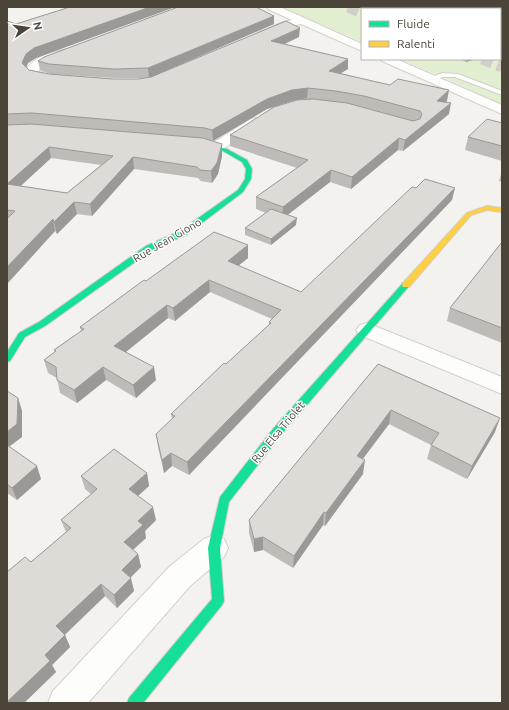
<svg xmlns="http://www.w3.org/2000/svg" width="509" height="710" font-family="Ubuntu,sans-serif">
  <rect width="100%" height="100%" fill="#f4f2ee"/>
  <path fill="#e1eecf" d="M282,7h154l10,2h-84v33z
    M500,20l2,1v85l-37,-19 -65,-28h100z"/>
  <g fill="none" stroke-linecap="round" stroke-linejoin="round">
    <path stroke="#d2cfca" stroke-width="11" stroke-dasharray="11 5.5" stroke-linecap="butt" d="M348,7l14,6
      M382,7l4,2
      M482,59l20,8"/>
    <g stroke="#d2d0cb" stroke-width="2">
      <path id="lane" d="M442,73l16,1 44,17v4l-47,-18h-12l-12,4 -3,-2z"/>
    </g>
    <g stroke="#d2d0cb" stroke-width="2">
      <path id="street" d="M267,7h13l82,37v7l-61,-27 -12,3 -23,10h-8l-1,-2 1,-2 23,-10 11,-3 -24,-11z
        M67,49l4,1 2,2 -2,2 -26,10 -7,7 24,5 2,3 -2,3c-11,2 -30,-1 -37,-10 8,-16 26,-19 42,-23z
        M380,59h16l106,46v9l-120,-53z
        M256,118l5,1 2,3 -2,3 -40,25 -5,1 -5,-1 -2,-3 2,-3 40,-25z
        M367,323l135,54v17l-142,-59 -4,-5 4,-5z
        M214,535l10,4 4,9 -4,9 -34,29 -102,117h-40l5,-12 117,-125 34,-27z"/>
    </g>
    <g stroke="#d3cfc5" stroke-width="2">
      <path id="fast" d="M463,7h8l5,2h-7z
        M500,13h2v3h-2z
        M191,141l36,8 20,11 5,9 -1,10 -8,13 -57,43 -34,15 -107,76 -20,11 -15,24 -3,1v-10l12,-19 20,-11 107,-76 34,-15 58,-41 7,-11 1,-10 -4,-7 -19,-11 -34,-7v-2z
        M403,283h3l4,2 -129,150 -52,67 -9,46 4,53 -2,4 -79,98h-16l2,-5 83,-99 -4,-51 12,-51 53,-68z"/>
    </g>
    <g stroke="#d3cfc5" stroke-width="2">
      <path id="slow" d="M487,206l15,2v4l-15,-2 -16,5 -62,72h-6l-1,-2 1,-2 64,-70z"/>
    </g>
    <use href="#lane" fill="#fdfdfc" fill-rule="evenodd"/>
    <use href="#street" fill="#fdfdfc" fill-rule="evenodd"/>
    <use href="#fast" fill="#16e098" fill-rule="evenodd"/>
    <use href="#slow" fill="#ffcf43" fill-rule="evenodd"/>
  </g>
  <path fill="#bfbcb8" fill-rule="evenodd" d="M70,7h105l-139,51 -8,5 -2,4 3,3 20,4 64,5h25l13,-2 148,-40 -14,7 63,15v10l-8,4 107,28 -2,2 4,11 -46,37 -5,-1 -47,39 -21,-7 -42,33 8,10 -25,20 -26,-10v-7l21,-15 -10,-4v-12l41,-29 -67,-22v-11l65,-35 -28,9 -54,32 -8,-2 -173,-15 190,32 -4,18 -6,9 -11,-2 -3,-3 -64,-9 -42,47 -15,-2 -20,20 -2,-3 -48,53v-263l9,3zM355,105l8,2 38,10zM51,158l50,7 -34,28 -47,-7z
    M274,16v8l-125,54h-34l-64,-4 -11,-4 -2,-9z
    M459,59h17l-10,3z
    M502,123v38l-37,-11 3,-13z
    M502,171v11l-3,-1z
    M452,200l-263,275 -17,-9 -8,7 -6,-26 -2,-13 16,-15 -1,-5 98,-89v-3l3,-3 -62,-27 -35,29 -7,-3 -42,34 30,28 -20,18 -30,-18 -29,23 -17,-10 -3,-15 -9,-5 -4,-13 11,-8 -1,-2 27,-19 -1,-4 66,-46 102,-36v13l-10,8 63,26z
    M502,242v101l-55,-22 3,-13z
    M378,364l117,68 -28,47 -40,-20 4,-14 -42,-21 -26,35v15l-38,52 -2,-1 -30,43 -30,-18 -9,2 -5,-19v-13z
    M7,391l11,7 4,13v26l-13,10 32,32 -24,21 -10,-7z
    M147,473l2,13 -11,10 18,24 -11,11 1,7 -13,12 5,4 3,13 -11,11 4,13 -17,17 -12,-12 -40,39 5,12 -18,18 4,7 -32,31 7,-141 35,-30 -5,-12 30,-26 -6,-5 -4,-13z"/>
  <path fill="#9b9996" d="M150,7h25l-139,51 -8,5 -4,10 -2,-10 4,-9 8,-6z
    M274,16v8l-125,54 -1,-10z
    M300,28l-1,9 -28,13v-9z
    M502,42v9l-2,1v-9z
    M348,59v10l-20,12 1,-10z
    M467,59h9l-10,3z
    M308,88l-1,10 -15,3 -25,8 -54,32 -1,-11 55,-31 25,-9z
    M449,90l-2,11 -12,11 2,-11z
    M451,103l-2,11 -46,37 2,-11z
    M399,138l-1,12 -47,39 1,-12z
    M222,144v12l-4,18 -6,9 -1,-12z
    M49,147l2,11 -41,38 -3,-10v-2z
    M133,157l1,12 -42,47 -2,-12z
    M331,170l-1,12 -48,37 1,-12z
    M455,188l-3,12 -263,275 -2,-13z
    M74,202l3,12 -20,20 -3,-12z
    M297,218l-1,7 -25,20v-6z
    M53,219l2,12 -48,53v-17z
    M248,245v13l-20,16v-13z
    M209,280l1,12 -35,29 -2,-13z
    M167,305l1,13 -51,41 -3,-13z
    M103,367l3,13 -29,23 -3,-13z
    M154,367l2,13 -20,18 -3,-13z
    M18,398l4,13v26l-15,11v-16z
    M391,410l-2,14 -34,45 2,-13z
    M500,418l-5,14 -28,47 5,-13z
    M171,453l1,13 -8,7 -2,-13z
    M365,460l-2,14 -38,52 1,-13z
    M37,466l4,13 -24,21 -5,-12z
    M147,473l2,13 -18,16 -2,-13z
    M153,507l3,13 -11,11 1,7 -19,17 -3,-13 14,-21z
    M324,512l-1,13 -30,43 1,-12z
    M263,537v13l-9,2v-13z
    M138,554l3,13 -16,16 -3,-13z
    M131,578l3,13 -17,17 -3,-13z
    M101,584l4,12 -44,42 -5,-12z
    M65,635l5,12 -18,18 4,7 -32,31h-17l38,-48z"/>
  <path fill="#dedbd6" stroke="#9b9996" d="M70,7h80l-116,41 -8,6 -4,9 7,7 20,4 64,5h25l13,-2 135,-56 14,7 -29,13 77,18 -19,12 61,14 8,-6 51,11 -12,11 14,2 -46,37 -6,-2 -47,39 -21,-7 -48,37 -27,-10 52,-37 -78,-25 44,-28 23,-7 16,-1 34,4 66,18 7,-2 2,-5 -2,-3 -56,-15 -28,-5 -28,-3 -16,2 -25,9 -55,31 -7,-2 -173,-15 -25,1v-93l9,3z
    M178,7h78l18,9 -126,52 -34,1 -65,-5 -11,-3 6,-4z
    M500,34l2,1v7l-2,1z
    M487,119l15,4v23l-34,-9z
    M31,124l172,14 19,6 -5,19 -6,8 -11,-1 -3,-3 -64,-10 -43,47 -16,-2 -20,20 -1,-3 -46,48v-48l8,-8 -8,-1v-26l60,9 46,-37 -64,-9 -42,37v-59z
    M425,179l30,9 -268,274 -16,-9 -9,7 -6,-26 19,-18 -4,-2 53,-51 2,1 45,-41 -2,-1 12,-12 -72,-30 -36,28 -6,-3 -53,41 40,21 -21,18 -30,-18 -29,23 -17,-10 -1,-13 -12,-7 12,-9 -2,-1 30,-21 -4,-2 64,-47 2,1 68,-49 34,13 -20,16 73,31 111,-105 4,1z
    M271,209l26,9 -26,21 -26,-11z
    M502,242v86l-52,-20z
    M378,364l122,54 -28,48 -41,-21 8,-12 -48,-23 -34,46 8,4 -39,53 -2,-1 -30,44 -31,-19 -9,2 -5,-19z
    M7,391l11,7 -1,26 -10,8z
    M7,445l30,21 -25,22 -5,-4z
    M114,449l33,24 -18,16 24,18 -15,14 5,4 -19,17 14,12 -16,16 9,8 -17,17 -13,-11 -45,42 9,9 -20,20 5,6 -43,41v-130l18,-15 6,5 40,-34 -10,-8 36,-31 -16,-13z"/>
  <g text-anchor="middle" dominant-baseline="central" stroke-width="3" stroke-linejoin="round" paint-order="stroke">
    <g font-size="11" fill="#4b4439" stroke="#fff">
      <text transform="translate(167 240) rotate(-30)">Rue Jean Giono</text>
      <text transform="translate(278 432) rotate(-50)">Rue Elsa Triolet</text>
    </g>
  </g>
  <rect width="509" height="710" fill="none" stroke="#4b4439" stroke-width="16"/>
  <rect x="361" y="8" width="140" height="52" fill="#ffffff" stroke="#b7b4b0"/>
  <rect x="369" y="21" width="20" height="6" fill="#16e098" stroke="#b7b4b0"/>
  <text x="397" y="28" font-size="12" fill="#4b4439">Fluide</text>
  <rect x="369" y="41" width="20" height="6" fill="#ffcf43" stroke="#b7b4b0"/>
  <text x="397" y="48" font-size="12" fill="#4b4439">Ralenti</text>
  <g transform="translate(28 28) rotate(77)" stroke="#ffffff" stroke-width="3" paint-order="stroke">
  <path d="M0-3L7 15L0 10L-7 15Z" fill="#4b4439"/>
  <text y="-6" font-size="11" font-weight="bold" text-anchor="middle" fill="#4b4439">N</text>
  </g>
</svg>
